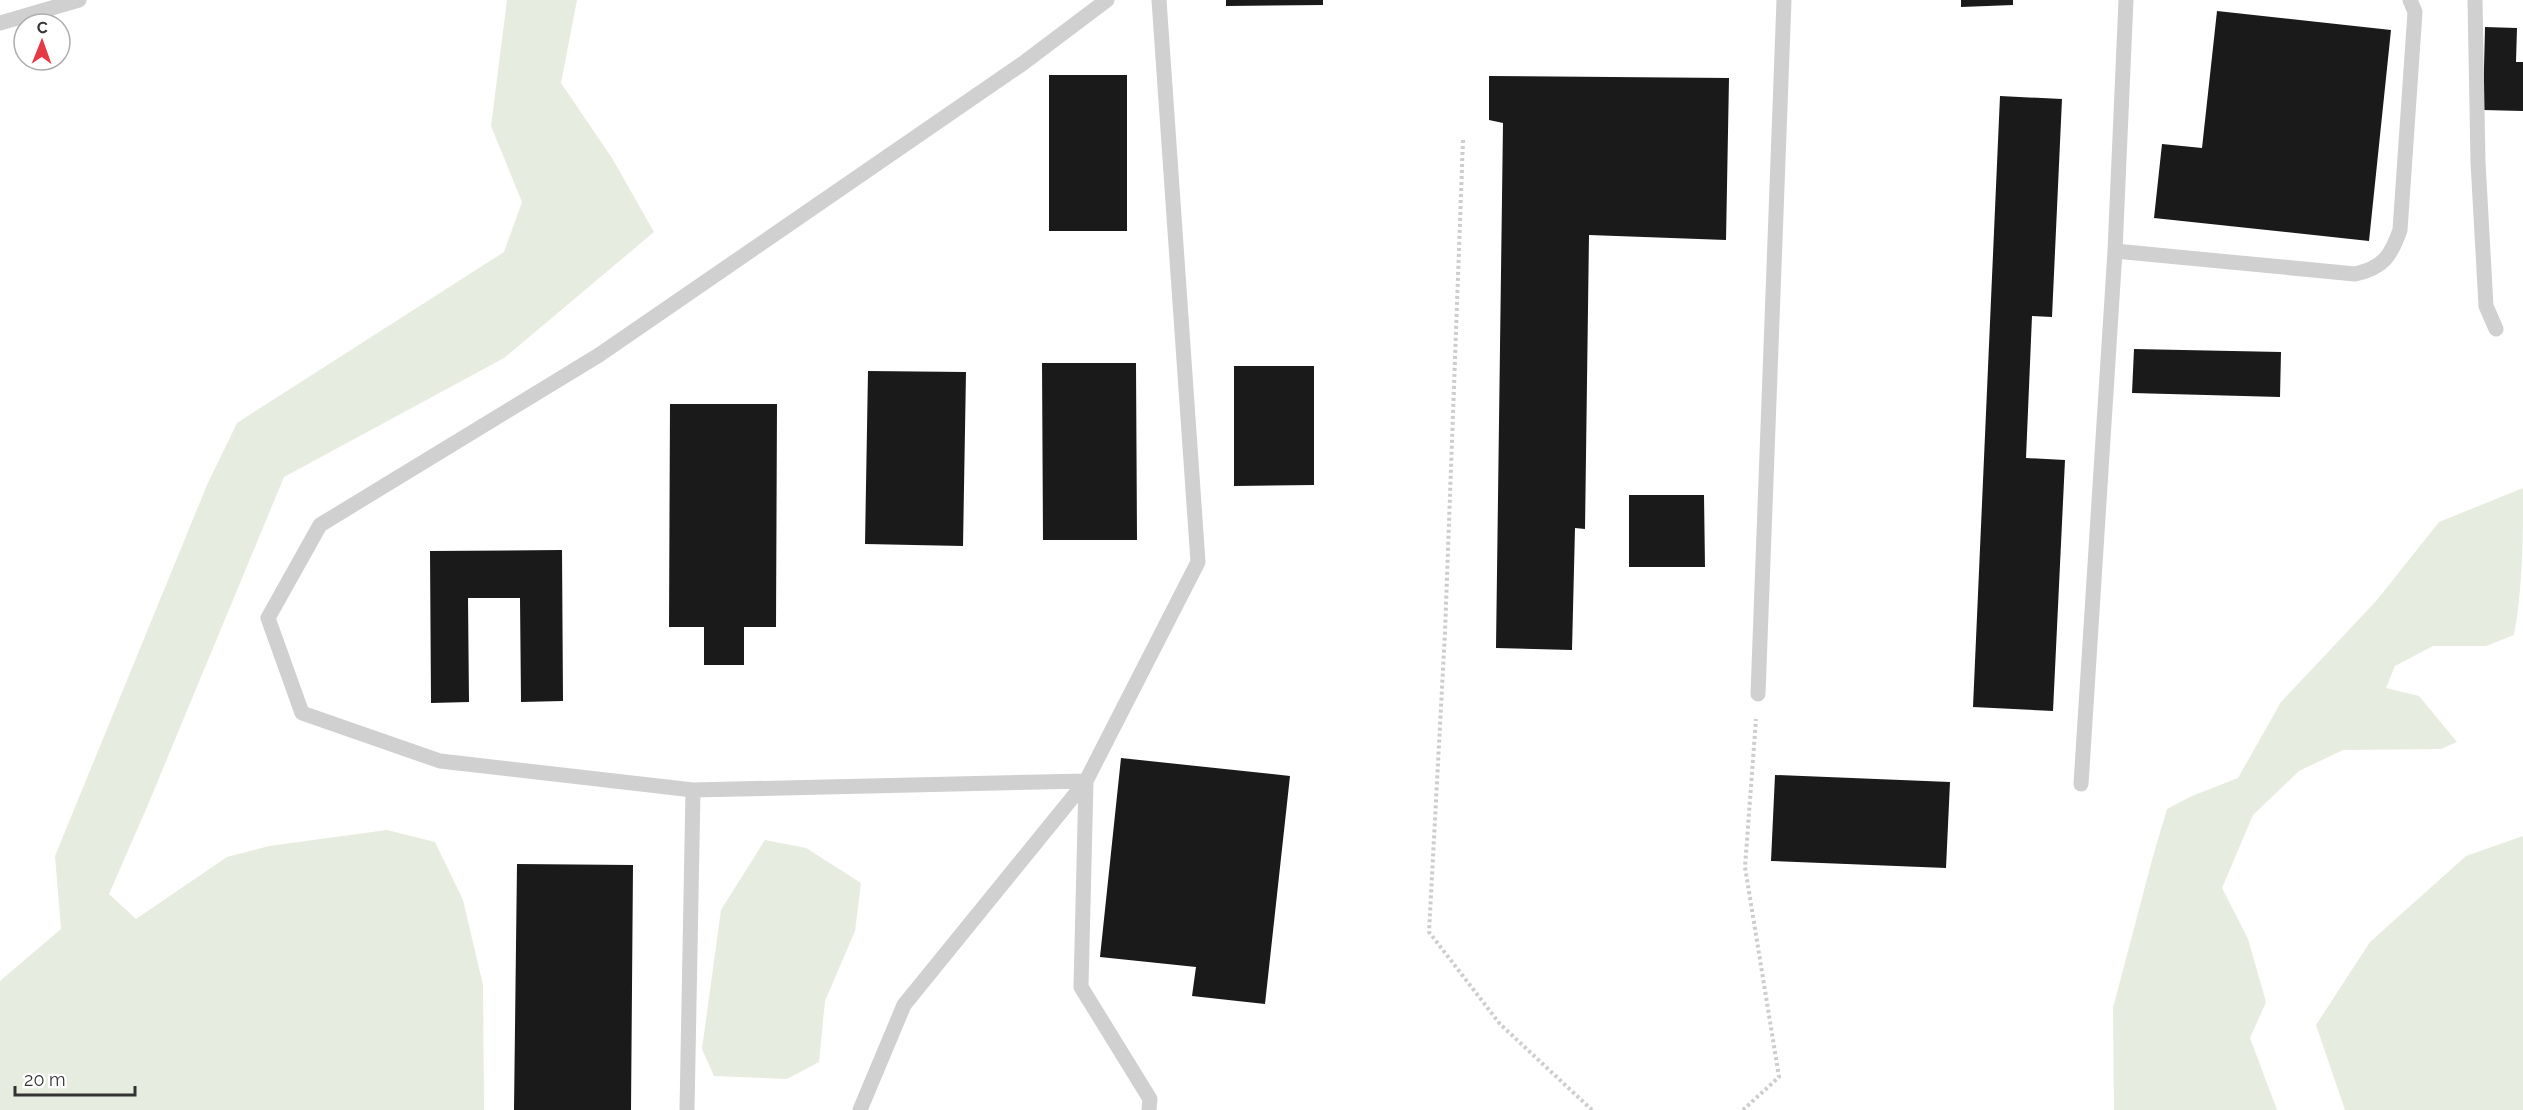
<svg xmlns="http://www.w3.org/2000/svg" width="2523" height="1110" font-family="Raleway,sans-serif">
  <rect width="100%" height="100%" fill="#fff"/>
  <path fill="#e6ecdf" d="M507,0h70l-16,83 51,75 42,74 -150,126 -220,119 -137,330 -38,87 27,25 91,-62 42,-11 118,-16 48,12 28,58 20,85 1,125h-484v-129l61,-52 -6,-73 152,-371 30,-62 267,-171 18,-50 -31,-76z
    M2523,488c0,49 0,98 -9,147l-28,11h-53l-38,20 -9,22 33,8 38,46 -16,7 -98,1 -44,21 -46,44 -31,73 26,51 18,63 -16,36 27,72h-163l-1,-102 39,-148 15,-51 25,-13 46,-18 43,-76 96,-102 62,-78z
    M2523,836v274h-178l-29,-85 54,-83 96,-86z
    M765,840l41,8 55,35 -6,48 -30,70 -6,61 -32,17 -73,-3 -12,-27 19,-139z"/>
  <path fill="#1a1a1a" d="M1226,0h97v5l-97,1z
    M1961,0h52v5l-52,2z
    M2217,11l174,19 -22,211 -215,-23 8,-74 40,4z
    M2485,27l32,1 -1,34h7v49l-40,-1z
    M1049,75h78v156h-78z
    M1489,76l240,2 -3,162 -137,-5 -4,294 -10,-1 -3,122 -76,-2 7,-525 -14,-3z
    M2000,96l62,3 -10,218 -20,-1 -6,142 39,2 -12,251 -80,-4z
    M2134,349l147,3 -1,45 -148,-4z
    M1042,363h94l1,177h-94z
    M1234,366h80v119l-80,1z
    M868,371l98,1 -3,174 -98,-2z
    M670,404h107l-1,223h-32v38h-40v-38h-35z
    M1629,495h75l1,72h-76z
    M562,550l1,151 -42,1 -1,-104h-52l1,104 -38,1 -1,-152z
    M1121,758l169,18 -25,228 -73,-8 4,-29 -96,-10z
    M1775,775l175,7 -4,86 -175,-7z
    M517,864l116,1 -2,245h-117z"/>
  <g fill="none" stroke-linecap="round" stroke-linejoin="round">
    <path stroke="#cdcdcd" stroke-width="4" stroke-dasharray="3 3" stroke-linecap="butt" d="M1463,140l-18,492 -16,300 71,92 92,86
      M1743,1110l36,-33 -34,-210 11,-148"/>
    <path stroke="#d0d0d0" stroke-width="15" d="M1107,0l-85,64 -423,291 -279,170 -52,93 34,95 138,48 253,29 393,-9 -5,206 69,112 -1,11
      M2475,0l3,162 8,144 10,23
      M0,23l79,-23
      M2115,251l240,23c28,-6 36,-18 45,-44l15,-218 -5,-12
      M1758,694l26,-694
      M2081,784l34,-533 11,-251
      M687,1110l6,-320
      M860,1110l44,-105 182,-224 112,-219 -39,-562"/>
  </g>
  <g transform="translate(42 42) rotate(1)"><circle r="28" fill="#ffffff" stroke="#adadad" stroke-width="1.5"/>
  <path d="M0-4.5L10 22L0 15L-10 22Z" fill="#e63946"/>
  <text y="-9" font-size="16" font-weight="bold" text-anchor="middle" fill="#333333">С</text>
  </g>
  <path d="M15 1086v9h120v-9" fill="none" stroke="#333333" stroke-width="3"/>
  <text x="24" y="1086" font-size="18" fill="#333333" stroke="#ffffff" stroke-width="4.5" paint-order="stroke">20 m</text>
</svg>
